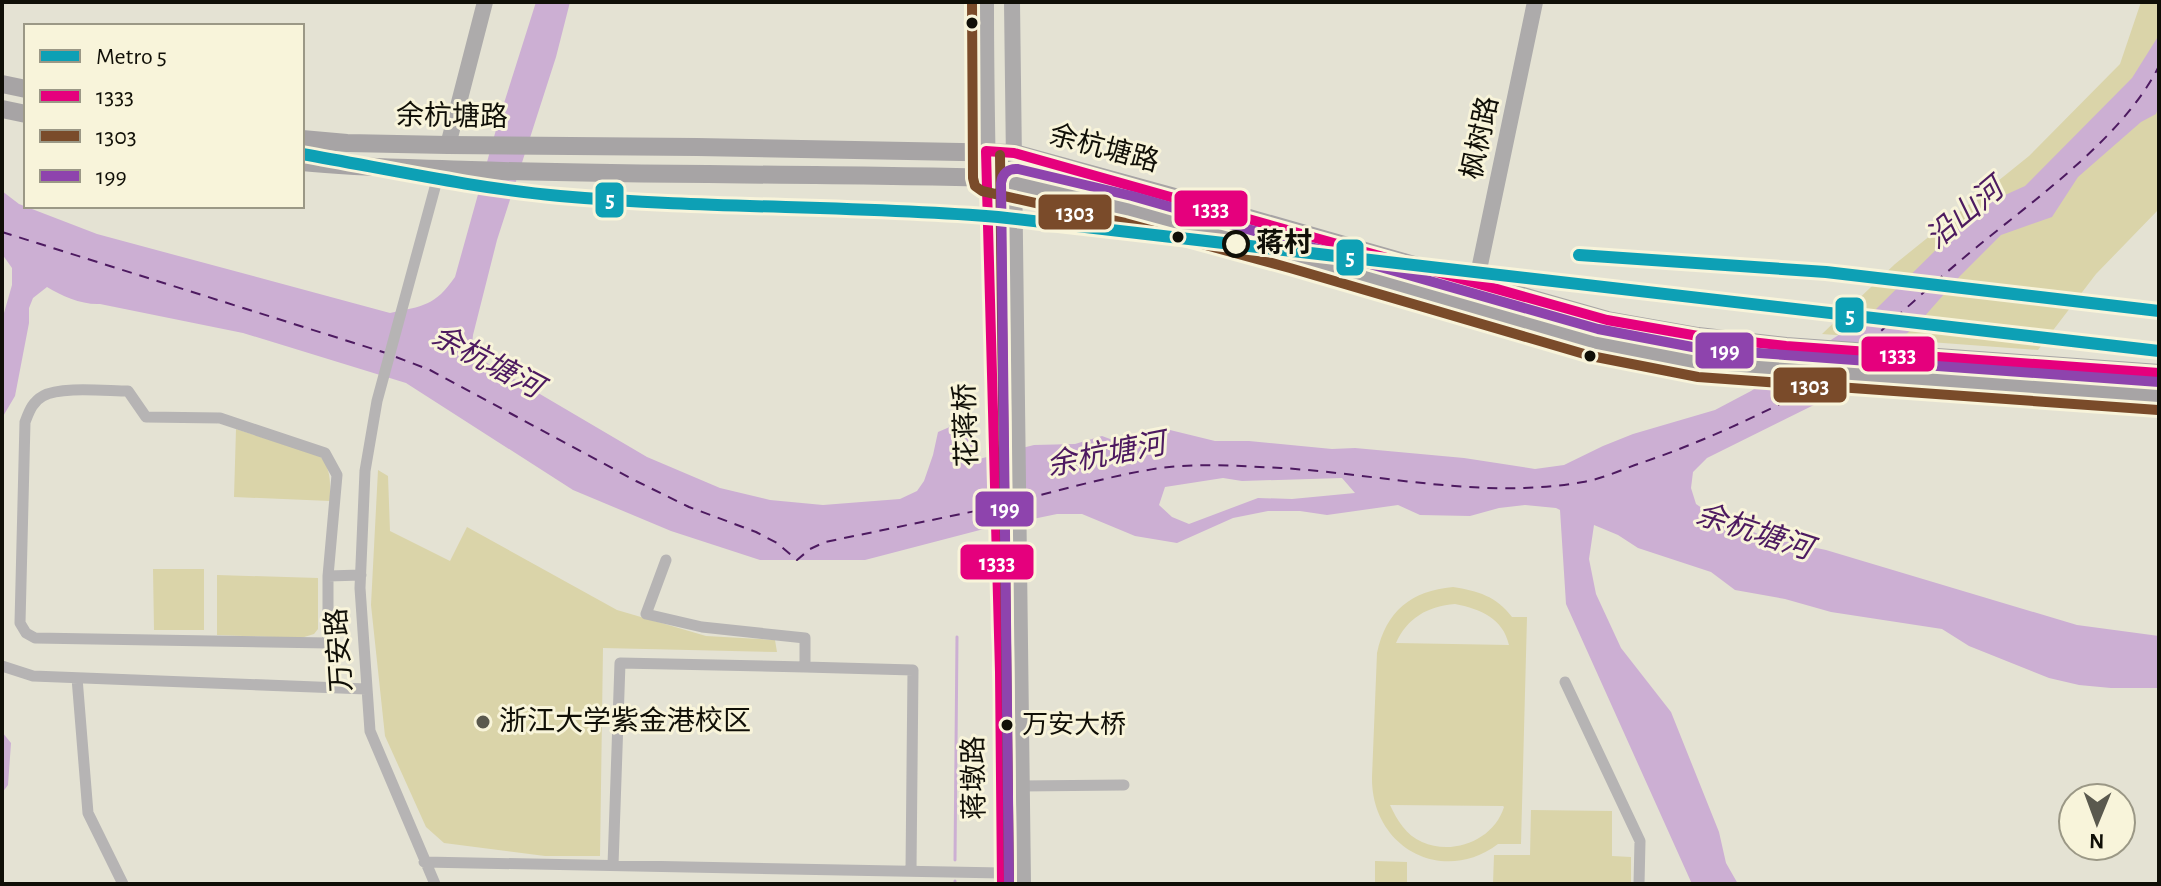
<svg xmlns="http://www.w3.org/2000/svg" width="2161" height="886" font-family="'Alegreya Sans','Noto Sans SC',sans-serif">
  <rect width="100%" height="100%" fill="#e4e2d3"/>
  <path fill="#dad4a9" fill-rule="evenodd" d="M2141,2h18v207l-63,65 -58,76 -216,-16 73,-70 134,-108 91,-92z
    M236,429l84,27c12,14 10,27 10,45l-96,-4z
    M378,470l10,6 2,55 60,30 17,-34 150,83 89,26 69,4 2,12 -174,-4 -3,208h-55l-101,-13 -18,-16 -41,-91 -14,-131z
    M153,569h51v61h-50z
    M217,575l101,3v51l-4,5 -13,4 -84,-3z
    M1453,587c25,4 43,9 59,30h15l-6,227h-23c-56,42 -127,3 -126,-67l5,-124c9,-42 34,-62 76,-66zM1455,604c25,5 48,14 54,41l-113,-2c11,-25 32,-37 59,-39zM1390,805l113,1 1,1c-10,33 -51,49 -82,35 -16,-7 -25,-22 -32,-37z
    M1531,810l81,1v45l19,1v27h-138l1,-29h36z
    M1375,861l32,1v22h-32z"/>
  <path fill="#ccafd3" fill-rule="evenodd" d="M536,2h34l-14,55 -59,183 -24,95 -1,11 5,11 170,100 73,31 50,12 53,5 77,-6 17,-8 7,-10 9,-26 5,-23 14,-6c14,9 21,17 27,33l55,-14 41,-1 27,-8 19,7 26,-4 23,-9 45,11h34l83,8 23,-1 109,10 71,11 29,-4 39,-19 30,-12 82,-24 36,-19 119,-76 79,-78 45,-37 31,-14 107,-108 27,-43v70l-3,9 -15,8 -63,55 -26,40 -51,18 -41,41 -44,50 -88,72 -121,60 -14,14 -2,16 5,16 16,11 56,23 58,12 251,75 82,11v52h-48l-32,-3 -30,-7 -80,-32 -27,-17 -111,-17 -46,-13 -50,-9 -24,-18 -73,-24 -20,-13 -24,-10 -5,34 7,35 25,54 50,64 48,120 7,31 12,21h-46l-126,-280 -6,-94 -4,-2 -31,-3 -26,3 -29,8 -50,-1 -22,-10 -71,10 -27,-4h-32l-35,7 -56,25 -42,-7 -53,-22h-25l-77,16 -115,30h-105l-89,-29 -98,-41 -167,-107 -163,-50 -143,-29c-18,1 -38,-8 -53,-17l-14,11 -4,10v15l-14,73 -13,22v-72l2,-9 -2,-1v-16l10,-35v-17l-10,-14v-63l17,13 78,30 293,79c33,-7 45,-7 65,-36l44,-158zM1223,478l19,3 100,-3 13,15 -63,6 -34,-1 -69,26 -17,-7 -13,-12 6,-18z
    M2,732l9,11 -3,42 -6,8z"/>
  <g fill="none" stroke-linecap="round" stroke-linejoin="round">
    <path stroke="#ccafd3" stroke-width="3" d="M955,860l2,-223
      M955,884v-3"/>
    <path stroke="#4d1a60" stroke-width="2" stroke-dasharray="10 8" stroke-linecap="butt" d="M2,232l384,121
      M1868,343c36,-33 72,-66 110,-97 61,-50 146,-110 181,-180
      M396,357l34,13 206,111 53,26 67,25 21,11 20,17 13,-11 15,-7 165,-34
      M1024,499c45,-11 90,-24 136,-31 39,-5 81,-2 121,0 100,6 202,32 302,14 18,-3 36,-11 52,-17 66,-22 128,-51 189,-84"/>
    <path stroke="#b6b4b4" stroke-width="11" d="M666,560l-20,54 56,13 103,11v29l108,3 -2,200
      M328,576l9,-101 -12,-22 -105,-35 -74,-1 -18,-26c-21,0 -68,-5 -85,5 -11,6 -14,16 -18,26l-5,201 6,10 9,5 293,5v-67l33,-1
      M2,666l31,10 333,13
      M77,678l11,135 35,71
      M1565,682l75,159 -1,43
      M1021,786l103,-1
      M424,862l578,11
      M613,865l7,-202 185,4
      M435,884l-65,-153 -10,-143 5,-117 12,-70 63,-232"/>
    <path stroke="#adabab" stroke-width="16" d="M986,2c0,294 17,588 16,882
      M1012,2l11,882
      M448,145l37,-143
      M1476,284l59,-282"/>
    <path stroke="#a7a4a5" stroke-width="18" d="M2,84l24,5
      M2,109l24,5
      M302,139l45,4 101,2 249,2 317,6 186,51 407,116 91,16 88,10 373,27
      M302,162c56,6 113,6 169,8 172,6 344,3 516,8l28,5 113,26 166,46 301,88 106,20 458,33"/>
    <g stroke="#f8f4da" stroke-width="16">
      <path id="bus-1" d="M1002,884l-2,-212 -14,-521 28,2 593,167 91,16 88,10 373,27"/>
    </g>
    <g stroke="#f8f4da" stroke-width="16">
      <path id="bus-2" d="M972,2l1,176 2,8 7,5 143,32 165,45 301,88 107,21 460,33
        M1000,155l9,729"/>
    </g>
    <g stroke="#f8f4da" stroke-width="16">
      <path id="bus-3" d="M1009,884l-8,-701c1,-9 7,-15 17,-14l114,27 466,133 105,20 456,33"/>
    </g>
    <use href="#bus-1" stroke="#e5007d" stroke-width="10"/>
    <use href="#bus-2" stroke="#7a4b2a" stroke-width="10"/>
    <use href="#bus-3" stroke="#8e44ad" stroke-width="10"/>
    <g stroke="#f8f4da" stroke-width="18">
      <path id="metro-1" d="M302,154c86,15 171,34 258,42 146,13 292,9 438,21l1161,134
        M1579,255l247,17 333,39"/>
    </g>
    <use href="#metro-1" stroke="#0da0b5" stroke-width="12"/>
  </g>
  <g fill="#100f07" stroke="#f8f4da" stroke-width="3">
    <circle cx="972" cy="23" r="7"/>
    <circle cx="1178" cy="237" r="7"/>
    <circle cx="1590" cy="356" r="7"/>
    <circle cx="1007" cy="725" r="7"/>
  </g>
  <circle fill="#f8f4da" stroke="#100f07" stroke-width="4" cx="1236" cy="244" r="12"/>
  <circle fill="#5a594e" stroke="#f8f4da" stroke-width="3" cx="483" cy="722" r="8"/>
  <g text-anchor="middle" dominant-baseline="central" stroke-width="6" stroke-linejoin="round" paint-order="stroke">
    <g font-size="26" fill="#100f07" stroke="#f8f4da" text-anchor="start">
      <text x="1022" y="725">万安大桥</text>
    </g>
    <g font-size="28" fill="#100f07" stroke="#f8f4da">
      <text transform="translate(452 117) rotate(1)">余杭塘路</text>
      <text transform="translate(1481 138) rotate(-78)">枫树路</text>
      <text transform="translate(1104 149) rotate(15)">余杭塘路</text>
      <text transform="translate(967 425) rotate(-92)">花蒋桥</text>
      <text transform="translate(340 650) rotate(-94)">万安路</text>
      <text transform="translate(975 778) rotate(-91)">蒋墩路</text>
    </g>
    <g font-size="28" font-weight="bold" fill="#100f07" stroke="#f8f4da" text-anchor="start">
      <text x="1256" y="244">蒋村</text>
    </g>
    <g font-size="28" fill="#100f07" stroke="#f8f4da" text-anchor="start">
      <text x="499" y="722">浙江大学紫金港校区</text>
    </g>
    <g font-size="30" font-style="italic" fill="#4d1a60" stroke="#f8f4da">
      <text transform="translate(1965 214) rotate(-40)">沿山河</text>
      <text transform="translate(487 362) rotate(28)">余杭塘河</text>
      <text transform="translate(1106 455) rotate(-11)">余杭塘河</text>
      <text transform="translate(1754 532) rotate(18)">余杭塘河</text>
    </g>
  </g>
  <g stroke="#f8f4da" stroke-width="3">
    <rect x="594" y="181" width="31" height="38" rx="8" fill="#0da0b5"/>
    <rect x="1173" y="189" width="76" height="39" rx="8" fill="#e5007d"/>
    <rect x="1037" y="193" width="76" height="38" rx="8" fill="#7a4b2a"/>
    <rect x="1335" y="238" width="30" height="39" rx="8" fill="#0da0b5"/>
    <rect x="1834" y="296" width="31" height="38" rx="8" fill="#0da0b5"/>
    <rect x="1694" y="331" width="61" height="39" rx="8" fill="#8e44ad"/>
    <rect x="1860" y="335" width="76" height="38" rx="8" fill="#e5007d"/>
    <rect x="1772" y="366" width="76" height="38" rx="8" fill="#7a4b2a"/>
    <rect x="974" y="490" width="61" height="38" rx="8" fill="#8e44ad"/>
    <rect x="959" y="543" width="76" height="38" rx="8" fill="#e5007d"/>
  </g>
  <g font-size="22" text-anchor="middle" font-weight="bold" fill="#fff">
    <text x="610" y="207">5</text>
    <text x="1211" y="216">1333</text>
    <text x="1075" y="220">1303</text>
    <text x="1350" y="265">5</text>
    <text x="1850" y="323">5</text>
    <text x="1725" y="358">199</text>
    <text x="1898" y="362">1333</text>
    <text x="1810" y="393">1303</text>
    <text x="1005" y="516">199</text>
    <text x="997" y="570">1333</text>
  </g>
  <rect width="2161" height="886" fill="none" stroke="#100f07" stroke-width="8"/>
  <rect x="24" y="24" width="280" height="184" fill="#f8f4da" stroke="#9b9886" stroke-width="2"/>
  <rect x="40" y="50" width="40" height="12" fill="#0da0b5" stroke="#9b9886" stroke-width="2"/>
  <text x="96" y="64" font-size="24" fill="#100f07">Metro 5</text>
  <rect x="40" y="90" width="40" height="12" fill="#e5007d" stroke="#9b9886" stroke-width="2"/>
  <text x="96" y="104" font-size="24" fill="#100f07">1333</text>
  <rect x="40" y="130" width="40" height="12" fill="#7a4b2a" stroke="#9b9886" stroke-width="2"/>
  <text x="96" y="144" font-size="24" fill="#100f07">1303</text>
  <rect x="40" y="170" width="40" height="12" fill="#8e44ad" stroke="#9b9886" stroke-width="2"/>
  <text x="96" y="184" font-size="24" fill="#100f07">199</text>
  <g transform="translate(2097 822) rotate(181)"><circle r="38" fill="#f8f4da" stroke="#9b9886" stroke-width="2"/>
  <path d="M0-6L14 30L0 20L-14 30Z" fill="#5a594e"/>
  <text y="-12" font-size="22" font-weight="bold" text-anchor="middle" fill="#100f07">N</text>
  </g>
</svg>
